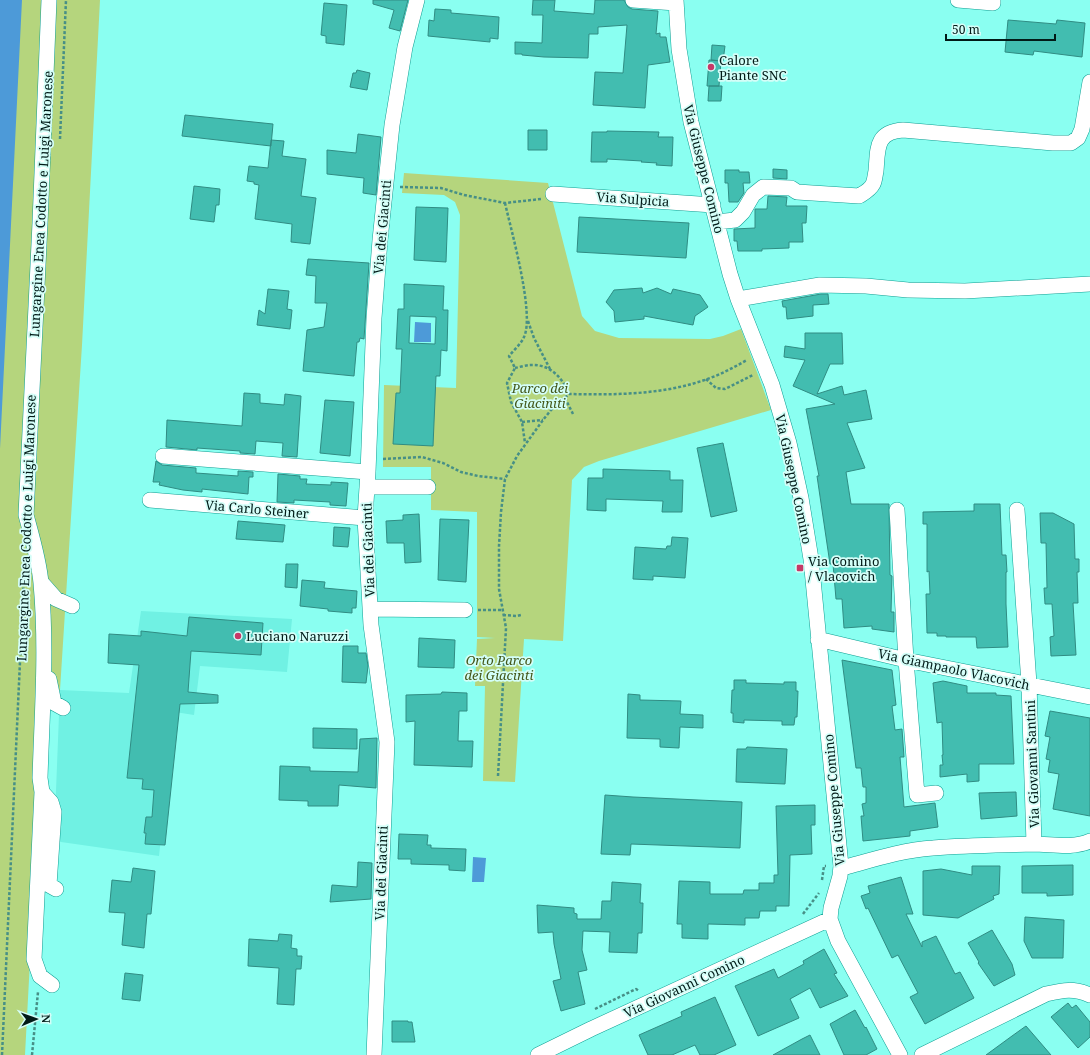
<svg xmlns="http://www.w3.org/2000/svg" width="1090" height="1055" font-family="'Noto Serif',serif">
  <rect width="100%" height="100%" fill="#8afff1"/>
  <path fill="#70f1e3" d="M141,611l151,8 -5,53 -87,-6 -6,49 -19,-3 -16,144 -105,-15 6,-151 69,3z"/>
  <path fill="#b5d57d" d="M0,0h100l-18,345 -22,345 -18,10 -2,72 -15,283h-25z
    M404,173l144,10 34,133 13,15 24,7 91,1 13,-3 18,-7 30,81 -172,51 -15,6 -12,13 -9,161 -39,-2 -9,143 -32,-1 2,-95h-10l2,-47 18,-1 -18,-1v-125l-46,-2v-43h-48l1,-82 72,3 4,-173 -5,-13 -11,-7 -42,-2z"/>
  <path fill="#4d9ad8" d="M0,0h22l-22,449z
    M415,322l16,1v19h-17z
    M473,857l13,1 -2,24h-12z"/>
  <path fill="#42bdb0" stroke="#308c83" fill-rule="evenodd" d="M373,0h35l-8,31 -11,-3 5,-18 -21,-6z
    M533,0h22l-1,11 40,3 1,-14h29l4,7 4,2 26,2 -2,23 4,-1v4h6l4,25 -22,3 -3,43 -52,-3 2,-33 28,1 4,-48 -29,2v7h-9l-1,24 -44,-1 -22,-2v-1h-7v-12l27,1 1,-28h-11z
    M324,3l23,2 -3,40 -18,-2v-7l-5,-1z
    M435,9l16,1v3l48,4 -1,22 -8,-1v4l-62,-6 1,-16 5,1z
    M1008,20l48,4 1,-4 28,3 -3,34 -48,-6 -1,4 -28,-3z
    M712,45l13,1 -2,15 -12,-1z
    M709,60l12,1 -2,25h-12z
    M357,70l13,3 -3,17 -17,-3 3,-14h3z
    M709,86h13l-1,15h-13z
    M185,115l88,9 -2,22 -89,-10z
    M528,130h19v20h-19z
    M607,131l52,1 -1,5h15l-1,29 -16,-1 1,-2 -16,-1 1,-1 -35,-2v3h-16l1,-30h15z
    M358,134l23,3 -5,58 -13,-2 1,-15 -37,-4v-24l29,3z
    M271,140l13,1 -2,15 24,3 -5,37 15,2 -6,46 -19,-2 1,-18 -37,-5 4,-34 -5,-1v-2l-7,-1 2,-15 19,2z
    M773,169l14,1v9l-14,-1z
    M725,170h14v2h10l1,11h-7l1,10 -6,9h-9l-1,-19h-3z
    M194,186l26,3 -1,16h-3l-2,17 -24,-3z
    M768,196l19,1 -1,9h21l-1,17h-4l1,19h-14v6l-27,1v2h-24l-1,-10h-3v-12l21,-1v-19h12z
    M416,207l32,1 -2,54 -32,-2z
    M579,217l110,6 -3,35 -109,-6z
    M308,259l61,4 -5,76 -4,-1 -1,4h-2l-3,34 -51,-5 4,-41 17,-3 3,-24h-12l1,-27 -10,-1z
    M404,284l40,2 -1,24h5l-1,41 -6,-1 -1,26h-4l-3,70 -40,-2 3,-51h4l2,-44h-6l2,-40h6zM410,316l26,1 -1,27 -26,-1z
    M642,288l1,5 14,-5 14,6 2,-5 27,6 8,12 -13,9 -2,9 -49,-9v3l-29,3 -1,-11 -8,-9 8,-12z
    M268,289l21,2 -2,18 5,1 -2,19 -33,-4 2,-15 6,4z
    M821,294h7l1,10 -16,1v11l-26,3 -1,-12h-3l-1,-6z
    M805,333h37l1,31h-13l-13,30 25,-8 2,9 22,-5 6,29 -25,4 18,45 -19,4 5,32h38l1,71 2,1 -1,36h3v20l-22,-3v-3l-28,2 -2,-29h-6l-3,-35h-3l-13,-88h2l-13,-67 29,-5 -42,-18 12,-26 -21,-3 1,-11 20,3z
    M244,393l16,1v9l24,2 1,-11 16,2 -4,61 -15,-1 1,-13 -27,-2 -1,13 -15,-1v-2l-43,-3v2l-31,-3 1,-27 75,6z
    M325,400l29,2 -4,54 -30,-3z
    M723,443l14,68 -26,6 -14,-69z
    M156,461l6,4 34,3v5l42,3v-5l15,1v5h-4l-1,17 -46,-5v3l-19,-2 -24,-5 1,-3h-7z
    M603,469l67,2v9h13l-1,32h-20l1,-11 -57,-2v12l-19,-1 1,-32h15z
    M278,474l22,2v3h7l-1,5 25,1v-3l17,1 -2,23 -16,-1v-3l-36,-2v3l-17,-1z
    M974,504h26l2,51h4l1,17h-1v32l2,43 -31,1 -1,-11h-30v-1h-9v-3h-10l-1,-39h4l-1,-23 -2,1v-48h-4v-12l51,-1z
    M1040,513h13l21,11 1,35h4v13h-2l1,31h-5l3,52 -25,1 -1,-19 4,-1 -2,-32h-7l-1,-16h3l-1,-45h-5z
    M419,514l2,48 -16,1 -1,-20h-17l-1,-22 17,-1v-5z
    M440,519l29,1 -3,62 -28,-2z
    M238,521l47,4 -2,17 -47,-3z
    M334,527l16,1 -2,19 -15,-1z
    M672,537l16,1 -3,40 -32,-2v4l-20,-1 2,-32 31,2 1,-3h4z
    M286,564h12l-1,24 -12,-1z
    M302,580l23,2 -1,6 33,3 -1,17h-4v5l-24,-2v-2l-28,-3z
    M189,617l74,6 -2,32 -70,-4 -3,41 30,3v8l-38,1 -15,141 -20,-1 1,-11h-2l2,-16h6l2,-27 -12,-1 1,-10 -16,-1 12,-113 -31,-2 1,-29 32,2v-5l46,5z
    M419,638l36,2 -1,28 -36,-1z
    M343,646h15v7h8l2,13 -2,17 -24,-1z
    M842,660l50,10 4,35 -4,1 3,24 7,-1 2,28h-4l4,50 31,-4 3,24 -28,4v5l-47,5 -2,-25h3l-2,-12 4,-1v-16h-3l-2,-19h-5z
    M734,680h12v3l38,1v-2h12v9h2l-1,26h-2l-1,8h-12v-4l-38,-1v3l-11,-1v-9h-2l1,-23h2z
    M943,681l24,5v7h29v2l15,1 3,68h-35v17l-12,1v-8l-27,3v-12h3l-1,-10h1l-1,-33 -5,1 -4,-40z
    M442,692l25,1v18h-8l-1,30h15l-1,26 -58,-2 1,-44 -9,1v-27l35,-1z
    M628,694l12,1v5l41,1 -1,13 23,1v13l-23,-1 -1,21 -19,-1v-8l-33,-1z
    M1050,711l40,7v98l-37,-7 6,-35 -11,-2 2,-12 -4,-1 4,-22 -5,-1z
    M313,728l44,1v20l-44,-1z
    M377,738l-1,50 -37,-3 -1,21h-30v-5l-29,-1 1,-34 30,1v4l48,1 2,-33z
    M747,747l40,2 -2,35 -49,-2 1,-33h9z
    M1016,792l1,24 -36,3 -2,-26z
    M605,795l28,2 109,5 -2,46 -109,-4 -1,11 -29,-1z
    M815,805v20h-4l1,29 -22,1 -1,51h-13v5h-16l-1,7h-14v7l-37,-1v15l-26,-1v-14h-5l2,-43 31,1v12h33l1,-4h15v-7h15v-8h4l-2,-69z
    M399,834l29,1 -1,10h4v3l35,1 -1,22 -16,-1v-5l-38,-1v-5h-13z
    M358,862l14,1 -1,36 -41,3 2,-17 25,2z
    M1073,865v30l-26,1v-3h-25v-27z
    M972,866h28l-1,28 -6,2 1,3 -36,19 -35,-3v-44l18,-2 31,6z
    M133,868l22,3 -4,43h-4l-3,34 -22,-3 3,-32 -16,-1 3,-32 19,2z
    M901,877l12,37h-7l16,33v-5l14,-6 19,38 5,-2 14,26 -49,26 -15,-27 8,-4 -20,-38 -6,3 -24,-50 -2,1 -5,-13 9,-3 -2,-7z
    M612,882l29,2 -1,19h3l-1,30h-4l-1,20 -28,-1 1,-20 -27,-1 -1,19 5,20 -9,2 7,32 -24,7 -8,-30 8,-2 -7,-35 -1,-12 -15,1 -1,-28 37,3v5l3,1v5h24l1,-18h9z
    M1025,917l39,3 -1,38h-31l-8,-17z
    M992,930l20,34 3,11 -21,11 -16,-23 1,-1 -11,-19z
    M279,934l13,1 -1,13 6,1v7h5l-1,13h-5l-2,36 -17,-1 2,-36 -31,-2 1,-27 29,2z
    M824,949l13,24 -3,1 14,22 -28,12 -10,-20 -20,11 9,19 -41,18 -23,-50 39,-17 4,9 26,-14 -1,-3z
    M125,973l18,2 -3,26 -18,-2z
    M715,997l21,48 -22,10h-14l-5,-10 -23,10h-24l-9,-20 43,-19 -1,-4z
    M1068,1003l4,5 4,-3 14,17v15l-12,11 -27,-31z
    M855,1010l10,18 1,-1 11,22 -11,6h-22l-14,-31z
    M392,1021h16v1h4l3,20h-23z
    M1026,1026l25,29h-65l26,-19z
    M810,1035l10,20h-47l29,-16z"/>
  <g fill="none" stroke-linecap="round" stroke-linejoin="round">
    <g stroke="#0f9f93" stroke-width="16">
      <path id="minor" d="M49,0l-9,223 -14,292c6,22 13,45 15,68 6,65 1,130 -1,195l2,14 -8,167 6,17 12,9
        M633,0l43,3
        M676,0l3,49 12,73 39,152 8,25 34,86 17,58 12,55 10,61 30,307 -1,10 -9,32 -1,11 8,22 62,114
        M958,0l35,3v-3
        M553,194l160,11
        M717,222l18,-2 8,-8 10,-17 10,-8 28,1 6,4 62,4c5,-3 11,-6 14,-12 2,-4 2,-9 3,-13 2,-22 -1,-39 27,-41l150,13h18l7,-5 4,-9 8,-47
        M738,299l82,-14 46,1 42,4 57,1 125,-7
        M163,456l205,16
        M367,487h61
        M150,500l215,18
        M897,510l9,150 11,135 19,-2
        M1017,510l12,174 5,160
        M41,582l15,17 16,7
        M370,609l95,1
        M818,640l8,1 80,19 184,37
        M49,679l5,24 9,5
        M42,792l9,10 3,10 -5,73 7,4
        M841,866l5,1c29,-8 57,-17 87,-19 33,-3 67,-3 100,-4 19,0 39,5 57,-3
        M374,1055l13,-313 -16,-117 -6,-107 3,-46 6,-154 6,-78 12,-115 13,-78 12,-47
        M538,1055l53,-26 239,-110
        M922,1055l124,-61c18,-4 27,-6 44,1"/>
    </g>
    <path stroke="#478f86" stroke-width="2.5" stroke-dasharray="3 2" stroke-linecap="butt" d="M60,139l6,-139
      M400,187l41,1 23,7 41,8 36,-4
      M505,203c6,27 30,111 19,134 -3,7 -10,13 -15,19l6,12 -8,15 4,19 11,20 3,21
      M528,321l6,17 16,31
      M515,368c5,-1 11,-3 16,-3 19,-1 32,13 38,29
      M706,379l10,9 9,1 28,-14
      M565,398l8,16
      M522,422l21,-2
      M383,459l39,-2 21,6 18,9 17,4 27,3
      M478,610h24
      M503,615l14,1 4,-1
      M498,776l8,-148 -7,-39v-43l2,-34 4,-33 12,-23 26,-36 8,-10 18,-16c51,1 103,1 151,-20 9,-4 18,-9 27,-14
      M822,880l2,-14h2
      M803,914l16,-21
      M595,1009l41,-20 3,2
      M2,1055l22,-481
      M32,1055l6,-63"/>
    <use href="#minor" stroke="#fff" stroke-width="15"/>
  </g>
  <g fill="#c63967" stroke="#d4fef8" stroke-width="1.5">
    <circle cx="711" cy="67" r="4"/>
    <rect x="796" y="564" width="8" height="8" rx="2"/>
    <circle cx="238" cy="636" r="4"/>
  </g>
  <g text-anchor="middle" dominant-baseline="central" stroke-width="3.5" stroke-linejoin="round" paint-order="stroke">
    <g font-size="13" fill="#011a17" stroke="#d4fef8" text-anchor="start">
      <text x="719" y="60">Calore<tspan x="719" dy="15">Piante SNC</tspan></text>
      <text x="808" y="561">Via Comino<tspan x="808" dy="15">/ Vlacovich</tspan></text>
      <text x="246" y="636">Luciano Naruzzi</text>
    </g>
    <g font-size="13" fill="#011a17" stroke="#d4fef8">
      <text transform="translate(704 169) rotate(76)">Via Giuseppe Comino</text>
      <text transform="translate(633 199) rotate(4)">Via Sulpicia</text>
      <text transform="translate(41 204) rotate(-87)">Lungargine Enea Codotto e Luigi Maronese</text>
      <text transform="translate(382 227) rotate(-85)">Via dei Giacinti</text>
      <text transform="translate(794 479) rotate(78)">Via Giuseppe Comino</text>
      <text transform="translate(257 509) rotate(5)">Via Carlo Steiner</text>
      <text transform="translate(26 528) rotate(-88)">Lungargine Enea Codotto e Luigi Maronese</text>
      <text transform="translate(368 550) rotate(-92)">Via dei Giacinti</text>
      <text transform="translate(954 669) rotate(12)">Via Giampaolo Vlacovich</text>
      <text transform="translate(1032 764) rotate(-92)">Via Giovanni Santini</text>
      <text transform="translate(834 800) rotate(-95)">Via Giuseppe Comino</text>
      <text transform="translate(381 873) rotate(-88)">Via dei Giacinti</text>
      <text transform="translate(684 986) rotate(-25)">Via Giovanni Comino</text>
    </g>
    <g font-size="13" font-style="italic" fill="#435719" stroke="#d4fef8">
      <text x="540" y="388">Parco dei<tspan x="540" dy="15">Giaciniti</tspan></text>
      <text x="499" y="660">Orto Parco<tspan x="499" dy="15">dei Giacinti</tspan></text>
    </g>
  </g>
  <g transform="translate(36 1019) rotate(88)" stroke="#d4fef8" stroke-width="3" paint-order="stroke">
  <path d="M0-3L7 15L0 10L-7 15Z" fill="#011a17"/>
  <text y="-6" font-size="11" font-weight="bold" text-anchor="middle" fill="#011a17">N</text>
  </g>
  <path d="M946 34v6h109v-6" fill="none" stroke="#011a17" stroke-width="2"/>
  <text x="952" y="34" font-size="12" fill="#011a17" stroke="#d4fef8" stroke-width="3" paint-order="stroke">50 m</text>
</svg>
